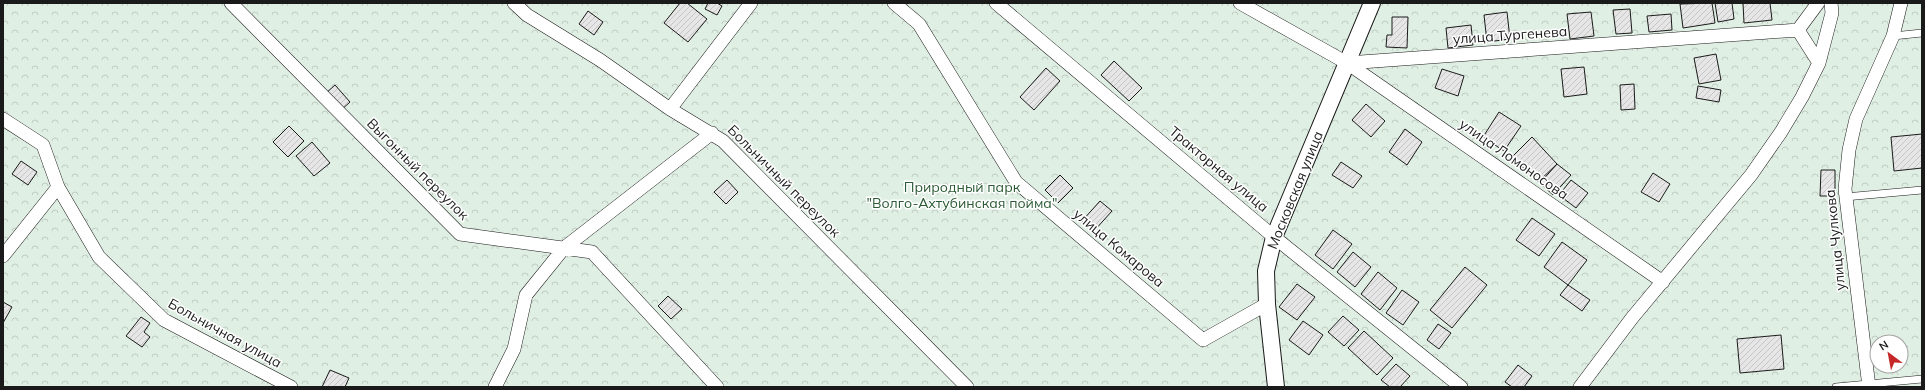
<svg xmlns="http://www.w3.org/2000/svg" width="1925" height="390" font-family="Mulish,sans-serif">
  <defs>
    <pattern id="forest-crowns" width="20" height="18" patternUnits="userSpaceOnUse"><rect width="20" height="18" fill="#e0efe3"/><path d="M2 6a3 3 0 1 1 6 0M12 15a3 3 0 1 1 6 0" fill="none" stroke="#c0ccc2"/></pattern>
    <pattern id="building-hatch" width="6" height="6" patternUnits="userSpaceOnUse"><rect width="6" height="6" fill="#e6e6e6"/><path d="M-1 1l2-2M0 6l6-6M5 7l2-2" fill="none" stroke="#c5c5c5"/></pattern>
  </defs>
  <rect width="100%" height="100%" fill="#fff"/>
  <path fill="url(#forest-crowns)" stroke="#6a6a6a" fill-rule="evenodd" d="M3,3h1919v384h-1919zM1877,342h24v24h-24z"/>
  <path fill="url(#building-hatch)" stroke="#1a1a1a" d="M680,3h7l20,16 -19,23 -24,-19z
    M708,3h9l5,3 -5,9 -12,-6z
    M1712,3l3,20 -32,5 -3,-24z
    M1715,3h17l2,16 -16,3z
    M1743,3h27l2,17 -28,3z
    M1630,9l2,24 -16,1 -3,-24z
    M588,11l15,11 -9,13 -15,-11z
    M1507,12l3,27 -23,3 -3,-27z
    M1591,12l3,24 -24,3 -3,-25z
    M1671,14l1,16 -23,2 -2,-16z
    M1392,17h16l-1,31 -21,-1 1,-12h5z
    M1471,25l2,20 -25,3 -2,-20z
    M1716,54l5,26 -22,4 -5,-26z
    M1114,61l28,27 -13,13 -28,-26z
    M1584,67l3,27 -23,3 -3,-28z
    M1046,68l14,13 -26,29 -14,-13z
    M1442,69l22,7 -6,20 -23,-8z
    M1634,84l1,25 -14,1 -1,-25z
    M335,85l15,17 -10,9 -15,-17z
    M1698,86l23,4 -2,12 -23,-4z
    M1366,104l19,17 -14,16 -19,-17z
    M1499,112l22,14 -17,25 -21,-14z
    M289,126l15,15 -16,16 -15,-15z
    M1405,129l17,13 -15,23 -18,-13z
    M1922,134v34l-28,3 -3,-34z
    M1532,137l25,27 -19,18 -26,-25z
    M312,142l18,21 -16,13 -18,-20z
    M21,161l16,11 -9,13 -16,-11z
    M1341,162l21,14 -9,12 -21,-13z
    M1557,164l14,11 -18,20 -13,-12z
    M1821,170h14v26h-15z
    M1653,173l17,11 -11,18 -18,-10z
    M1060,175l13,13 -15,15 -13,-13z
    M727,180l11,12 -12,12 -12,-12z
    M1571,180l17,13 -12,15 -17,-13z
    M1100,201l12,10 -18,20 -12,-10z
    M1532,218l23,16 -16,22 -23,-16z
    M1333,230l19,14 -19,25 -18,-14z
    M1562,242l25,18 -19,25 -24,-18z
    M1353,252l18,15 -16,20 -18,-15z
    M1465,267l22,18 -35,43 -22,-18z
    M1378,272l19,16 -17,22 -19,-16z
    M1297,284l18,13 -18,23 -18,-13z
    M1568,285l22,15 -8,11 -22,-16z
    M1402,290l17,12 -16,23 -17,-12z
    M668,296l14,13 -11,10 -13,-13z
    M3,302l9,5 -9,16z
    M1343,316l16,14 -15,16 -16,-14z
    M141,317l9,6 -6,9 6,5 -8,10 -16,-11z
    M1303,321l20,14 -14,20 -20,-15z
    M1438,324l13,9 -12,16 -12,-9z
    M1364,331l29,27 -16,17 -29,-27z
    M1781,335l3,34 -44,4 -3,-34z
    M1396,364l14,12 -10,11h-10l-9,-7z
    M1518,365l14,11 -8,11h-12l-7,-5z
    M330,370l19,8 -4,9h-23z"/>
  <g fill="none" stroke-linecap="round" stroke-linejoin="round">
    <g stroke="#1a1a1a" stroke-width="8">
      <path id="service" d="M1893,36l29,-3
        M1845,197l77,-7
        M1836,387l86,-8"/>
    </g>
    <g stroke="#1a1a1a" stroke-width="14">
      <path id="minor" d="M231,3l229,231 132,18 125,135
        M514,3l13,12 73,45 70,49 53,32 244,246
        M894,3l25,21 97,158 187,158 64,-36
        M996,3l278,234 187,150
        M1240,3l107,60 316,219
        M1347,63l451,-33
        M1819,63l13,-50 -1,-10
        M670,109l81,-106
        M3,119l40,26 15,42 41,70 65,63 127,67
        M3,256l55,-69
        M495,387l19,-38 12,-54 38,-47 148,-115
        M1580,387l52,-69 119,-143 30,-43 21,-35 17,-34 -21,-33 20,-27
        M1869,387l-24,-198 4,-39 7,-31 37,-83 8,-33"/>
    </g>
    <g stroke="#1a1a1a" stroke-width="18">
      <path id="tertiary" d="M1276,387l-9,-83 -1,-33 8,-34 98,-234"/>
    </g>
    <use href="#service" stroke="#fff" stroke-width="7"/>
    <use href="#minor" stroke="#fff" stroke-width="13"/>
    <use href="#tertiary" stroke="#fff" stroke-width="16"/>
  </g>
  <g text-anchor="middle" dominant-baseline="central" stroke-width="3" stroke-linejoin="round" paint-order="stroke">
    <g font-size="14" fill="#1a1a1a" stroke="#fff">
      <text transform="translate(1510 35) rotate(-4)">улица Тургенева</text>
      <text transform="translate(1514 159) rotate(35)">улица Ломоносова</text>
      <text transform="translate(418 169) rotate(45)">Выгонный переулок</text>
      <text transform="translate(1219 169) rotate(40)">Тракторная улица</text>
      <text transform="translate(784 181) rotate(45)">Больничный переулок</text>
      <text transform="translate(1295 190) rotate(-68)">Московская улица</text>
      <text transform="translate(1835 240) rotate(-96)">улица Чулкова</text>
      <text transform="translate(1119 248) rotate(40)">улица Комарова</text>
      <text transform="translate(225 333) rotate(29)">Больничная улица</text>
    </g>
    <g font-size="14" fill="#2b5a34" stroke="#fff">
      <text x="962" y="187">Природный парк<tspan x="962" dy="16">"Волго-Ахтубинская пойма"</tspan></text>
    </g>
  </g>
  <rect width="1925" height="390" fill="none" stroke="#1a1a1a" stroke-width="8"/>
  <g transform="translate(1889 354) rotate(328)"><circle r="19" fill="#ffffff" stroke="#a3a3a3"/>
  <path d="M0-3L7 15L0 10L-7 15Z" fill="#c62828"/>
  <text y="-6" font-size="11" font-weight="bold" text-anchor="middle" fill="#1a1a1a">N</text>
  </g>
</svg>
